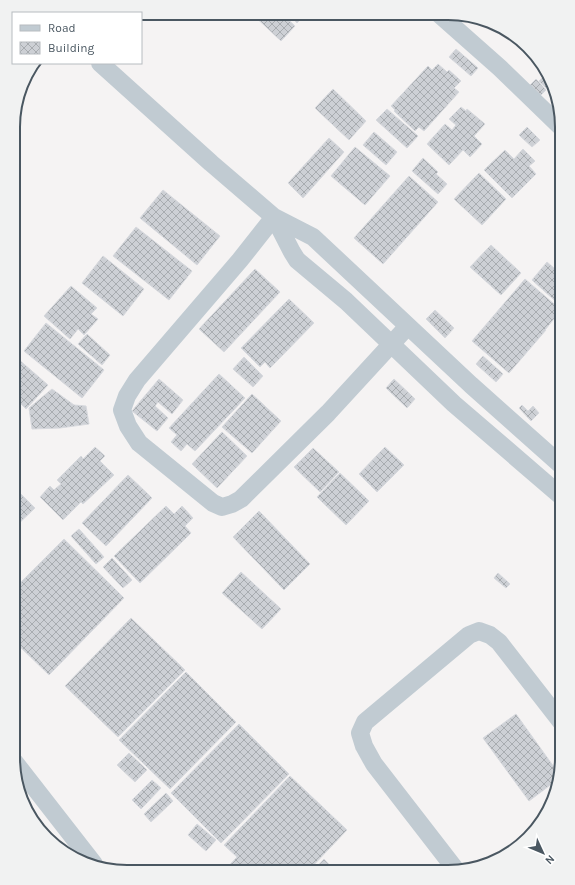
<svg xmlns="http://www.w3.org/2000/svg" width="575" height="885" font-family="Karla,sans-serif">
  <defs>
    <pattern id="building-cross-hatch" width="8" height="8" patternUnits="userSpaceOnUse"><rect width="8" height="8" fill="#cdd0d5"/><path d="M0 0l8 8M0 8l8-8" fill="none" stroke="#a8acb0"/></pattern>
  </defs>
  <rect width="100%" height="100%" fill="#f5f3f3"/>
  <path fill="url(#building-cross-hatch)" stroke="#d7d9de" d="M251,13h30l14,13 -14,15z
    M287,13l19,1 -9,9z
    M526,48l15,19v1l-18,-16z
    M456,49l22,19 -7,8 -22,-19z
    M438,64l9,8 2,-2 12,11 -7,7 5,4 -35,39 -5,-4 -4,4 -21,-20 1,-1 -4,-4 37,-40 4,4z
    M546,74l7,9 3,15 -17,-17z
    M536,79l10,11 -8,8 -10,-11z
    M333,89l33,32 -17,19 -34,-32z
    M461,107l5,4 1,-2 18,15 -11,12 8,8 -12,13 -7,-7 -14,15 -22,-21 18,-20 7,6 4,-5 -7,-6z
    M387,109l31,27 -11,12 -31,-28z
    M527,127l13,13 -8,7 -13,-12z
    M374,132l23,20 -11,13 -23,-20z
    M329,138l15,14 -41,46 -15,-15z
    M355,147l35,29 -25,29 -34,-29z
    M523,149l12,12 -6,5 7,8 -24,24 -28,-28 21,-20 9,9z
    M423,158l15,14 -2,2 11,10 -9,10 -26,-23z
    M479,173l27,26 -24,26 -28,-26z
    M409,176l29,26 -55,62 -29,-26z
    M163,190l57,46 -23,29 -57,-47z
    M136,227l56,44 -23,29 -56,-44z
    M491,245l30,28 -20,22 -31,-28z
    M103,256l41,33 -21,27 -41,-33z
    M547,262l15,13v32l-30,-27z
    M255,269l25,23 -56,60 -25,-23z
    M525,279l36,31 -16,20h1l-37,43 -37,-32z
    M71,286l26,22 -6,6 7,5 -14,16 -6,-6 -8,10 -26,-23z
    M289,299l25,24 -44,45 -5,-6 -5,5 -19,-19z
    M435,310l19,18 -9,10 -19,-19z
    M46,323l58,47 -22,28 -58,-47z
    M87,334l23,21 -8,10 -24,-21z
    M483,356l20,18 -7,8 -20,-18z
    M244,357l19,19 -10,11 -20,-18z
    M17,358l31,27 -22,24 -12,-12v-34z
    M219,374l26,24 -50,53 -8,-7 -6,7 -10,-9 6,-7 -8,-7z
    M159,379l24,21 -11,14 -14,-12 -3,4 13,12 -11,13 -25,-20z
    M394,379l21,20 -8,9 -21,-20z
    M52,389l22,16 12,1 3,18 -29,4 -28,1 -3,-21z
    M252,394l29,27 -29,32 -30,-26z
    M522,405l6,6 5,-5 6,7 -8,8 -12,-13z
    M222,432l25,24 -30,32 -25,-24z
    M95,447l10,9 -5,5 14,14 -31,29 -2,-2 -18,18 -23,-23 10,-11 4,4 7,-6 -4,-4 24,-24 2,3z
    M385,447l19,18 -27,27 -18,-18z
    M313,448l26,24 -19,20 -26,-25z
    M340,473l29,28 -23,24 -29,-28z
    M128,475l24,23 -46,48 -24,-23z
    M13,486l22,22 -22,21z
    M166,506l8,8 8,-8 11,12 -8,8 6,7 -51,50 -26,-27z
    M259,511l51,53 -26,26 -51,-53z
    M79,529l25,28 -8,7 -25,-28z
    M64,539l60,59 -75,77 -36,-35v-50z
    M112,558l20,22 -9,8 -20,-21z
    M241,572l40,37 -19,20 -40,-36z
    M498,573l12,11 -4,4 -12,-10z
    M131,618l54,52 -67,67 -53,-51z
    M186,672l50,50 -66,67 -51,-49z
    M516,714l43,60 -2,6 -28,21 -46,-63z
    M239,724l50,50 -68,69 -50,-50z
    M129,753l18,17 -12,12 -18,-17z
    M290,776l57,54 -40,42 -83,-1 13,-14 -13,-12z
    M152,780l9,8 -20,21 -9,-9z
    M166,793l7,8 -22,21 -7,-8z
    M197,824l19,16 -10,11 -18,-16z
    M324,859l10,11 -2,2h-18l-1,-1z"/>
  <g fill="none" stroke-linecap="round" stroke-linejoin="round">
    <path stroke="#c1cbd2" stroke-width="18" d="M439,14l61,54 62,60
      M100,63l111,100 63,54 39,20 158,148 91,81
      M274,217l-34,43 -103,120 -10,16 -5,14 6,16 11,17 74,60 9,4 10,-3 9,-5 87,-86 80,-87
      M274,217l18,35 5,8 49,41 108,103 108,93
      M13,760l81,104
      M456,870l-82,-106 -10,-18 -4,-13 5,-11 104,-87 10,-4 11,4 9,7 63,81"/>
  </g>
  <path d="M0 0H575V885H0ZM127 20H448A107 107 0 0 1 555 127V758A107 107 0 0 1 448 865H127A107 107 0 0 1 20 758V127A107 107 0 0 1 127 20Z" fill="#f1f2f2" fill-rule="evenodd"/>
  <path fill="none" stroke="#4a5761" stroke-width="2" d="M127 20H448A107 107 0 0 1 555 127V758A107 107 0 0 1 448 865H127A107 107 0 0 1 20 758V127A107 107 0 0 1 127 20Z"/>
  <rect x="12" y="12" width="130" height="52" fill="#ffffff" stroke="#b7bcc0"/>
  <rect x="20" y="25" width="20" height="6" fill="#c1cbd2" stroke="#b7bcc0"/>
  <text x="48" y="32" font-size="12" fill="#4a5761">Road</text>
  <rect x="20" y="42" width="20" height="12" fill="url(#building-cross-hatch)" stroke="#b7bcc0"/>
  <text x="48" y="52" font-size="12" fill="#4a5761">Building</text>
  <g transform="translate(543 853) rotate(134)" stroke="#ffffff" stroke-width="3" paint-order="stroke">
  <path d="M0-3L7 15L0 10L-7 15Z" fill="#4a5761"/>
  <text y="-6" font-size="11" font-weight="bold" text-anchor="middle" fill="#4a5761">N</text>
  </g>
</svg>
